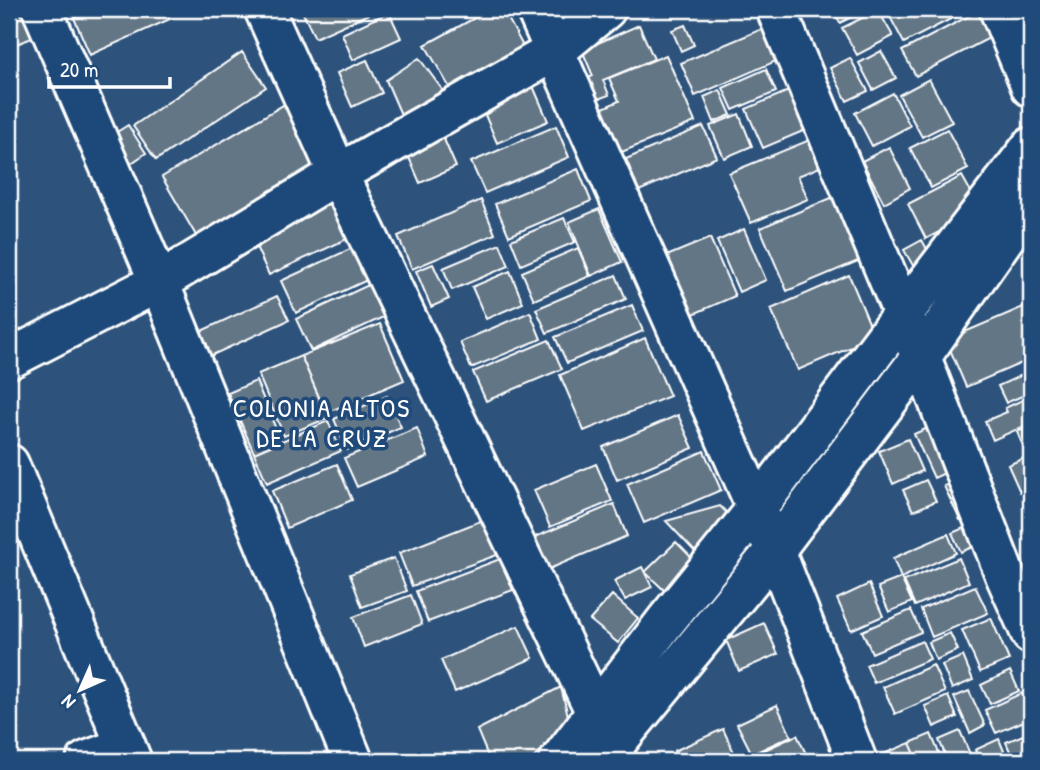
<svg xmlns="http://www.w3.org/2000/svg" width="1040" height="770" font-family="'Patrick Hand',sans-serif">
  <rect width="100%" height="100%" fill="#2d537c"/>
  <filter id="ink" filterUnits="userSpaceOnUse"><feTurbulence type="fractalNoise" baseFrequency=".0143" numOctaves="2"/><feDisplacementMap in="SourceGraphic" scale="14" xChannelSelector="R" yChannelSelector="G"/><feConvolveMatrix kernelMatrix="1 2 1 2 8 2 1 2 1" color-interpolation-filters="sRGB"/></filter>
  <g filter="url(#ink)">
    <path fill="#647685" stroke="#fff" stroke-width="2" d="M95,9h71l4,10 -80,36 -16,-37z
      M301,9h79l-65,29z
      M491,9h12l22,41 -74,40 -26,-45z
      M549,9h26l-17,16z
      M833,9h34l-27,14z
      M902,9h68l-66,34 -15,-28z
      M982,9l13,26 -79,41 -14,-25z
      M21,10l11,28 -23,9v-33z
      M878,10l15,26 -36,19 -15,-27z
      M389,12l12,26 -48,22 -11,-26z
      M639,25l15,34 -51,21 6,15 -22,8 -9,-21 15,-6 -11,-26z
      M685,25l9,20 -13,6 -9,-21z
      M769,26l14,32 -88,38 -14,-33z
      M881,51l15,27 -23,12 -14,-27z
      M242,52l24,35 -110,73 -23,-34z
      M666,55l29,67 -83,34 -18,-44 25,-11 -10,-23z
      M419,58l25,34 -42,25 -16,-37z
      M850,58l18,33 -21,10 -17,-33z
      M367,60l15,33 -30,14 -15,-34z
      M766,69l10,23 -43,18 -10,-22z
      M929,79l23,43 -30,15 -23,-42z
      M533,86l15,35 -51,22 -15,-35z
      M798,87l17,39 -52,22 -17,-39z
      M720,90l11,25 -17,7 -10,-25z
      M893,93l17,33 -38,20 -17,-33z
      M285,104l13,23 32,35 -132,77 -36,-62z
      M739,114l13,32 -28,12 -14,-32z
      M128,125l18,28 -26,18 -19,-29z
      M556,126l13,31 -84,36 -14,-31z
      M703,126l14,31 -78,34 -13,-32z
      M947,129l21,40 -37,19 -21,-40z
      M440,130l16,37 -36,16 -16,-37z
      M822,135l12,26 -36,15 10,23 -57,24 -22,-50z
      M889,147l21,41 -26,15 -22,-42z
      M578,169l13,32 -82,35 -14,-32z
      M962,176l19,34 -55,29 -18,-35z
      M843,193l27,63 -83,35 -27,-63z
      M331,199l18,39 -80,37 -18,-39z
      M481,200l14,34 -83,35 -14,-33z
      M599,209l23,53 -31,14 -22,-54z
      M564,218l11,24 -54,23 -10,-25z
      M744,229l22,51 -27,12 -22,-51z
      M710,238l25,58 -53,23 -25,-59z
      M922,240l11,20 -18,9 -11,-19z
      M363,243l15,32 -82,38 -15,-32z
      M500,244l9,22 -57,24 -9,-22z
      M578,248l12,28 -56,24 -12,-28z
      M433,264l16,35 -18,8 -15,-36z
      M510,271l13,32 -37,16 -14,-32z
      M616,275l10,24 -79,34 -11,-24z
      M849,275l26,62 -77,33 -27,-61z
      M379,280l15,32 -83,39 -15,-32z
      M277,296l12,24 -81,37 -11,-24z
      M632,305l11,26 -76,32 -12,-26z
      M1028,305l3,8v46l-65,28 -20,-47z
      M530,312l11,27 -70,29 -11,-26z
      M380,324l24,56 -78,33 -25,-57z
      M645,338l25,58 -86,35 -24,-56z
      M549,340l13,29 -76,32 -13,-29z
      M301,356l27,62 -44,18 -26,-62z
      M1031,371v21l-25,11 -8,-17z
      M256,381l25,60 -27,12 -26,-60z
      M387,396l14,31 -54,23 -13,-31z
      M1031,396v27l-38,17 -8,-19 22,-9 -2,-4z
      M678,415l15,33 -76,32 -14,-33z
      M328,421l13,30 -74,32 -13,-30z
      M939,423l19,44 -24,11 -20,-44z
      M1031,426v25l-5,2 -9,-21z
      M417,428l11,29 -71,30 -13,-29z
      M908,439l14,32 -29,13 -14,-33z
      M704,451l17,39 -77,33 -17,-39z
      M1031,455v32l-11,5 -12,-27z
      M337,464l15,36 -65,28 -15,-37z
      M596,464l16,37 -62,26 -16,-37z
      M926,480l10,21 -23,10 -10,-21z
      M958,480l16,34 -14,6 -16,-34z
      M614,504l13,32 -85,36 -14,-32z
      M720,506l14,14 -35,36 -33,-35z
      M483,520l14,35 -85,31 -13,-33z
      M973,524l9,19 -21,9 -9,-19z
      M948,534l8,19 -55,25 -8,-20z
      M676,542l20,20 -30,30 -21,-20z
      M394,558l13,33 -45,16 -12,-33z
      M959,558l10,24 -54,24 -11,-25z
      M500,559l13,31 -85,32 -12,-31z
      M642,567l10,20 -27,13 -11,-19z
      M901,578l11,24 -23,10 -11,-25z
      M869,584l14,32 -32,14 -14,-31z
      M975,586l13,27 -56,24 -11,-28z
      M411,595l11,29 -58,23 -11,-30z
      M612,595l26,23 -20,25 -28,-23z
      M911,610l10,22 -49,21 -10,-22z
      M991,618l18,42 -29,12 -18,-42z
      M764,623l14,31 -39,17 -13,-31z
      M518,626l15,32 -78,34 -14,-32z
      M950,633l8,17 -22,10 -7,-18z
      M922,641l8,18 -56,24 -8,-18z
      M963,656l10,24 -21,9 -10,-24z
      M933,665l12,27 -50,22 -12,-27z
      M1010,671l9,20 -29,13 -9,-19z
      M561,687l8,33 -38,41h-41l-13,-31z
      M969,691l16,34 -15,8 -16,-36z
      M1022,693l9,21v4l-35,15 -11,-23z
      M948,696l9,21 -23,10 -9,-21z
      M777,705l14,31 -39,18 -15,-30z
      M723,729l14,30 -4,2h-54l-5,-10z
      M960,731l13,30h-30l4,-2 -8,-19z
      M931,734l11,26 -24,1 -8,-18z
      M797,735l11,23 -8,3h-41l-3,-7z
      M1023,735l8,22 -10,4h-7l-8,-19z
      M999,739l9,22h-28l-5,-11z
      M910,743l8,18h-34l-3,-6z"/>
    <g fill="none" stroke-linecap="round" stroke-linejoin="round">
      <g stroke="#fff" stroke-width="44">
        <path id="minor" d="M42,9l117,273 194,479
          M264,9l74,165 258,539 21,48
          M536,9l239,541 82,211
          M776,9l145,348 84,218 26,59
          M999,9l32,78
          M9,359l150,-77 179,-108 217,-123 51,-42
          M9,464l123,297
          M86,761l40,-15
          M559,761l106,-139 92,-114 146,-194 128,-167
          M601,761l174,-211 146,-193 110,-157"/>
      </g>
      <use href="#minor" stroke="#1f4a7a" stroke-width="38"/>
    </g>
  </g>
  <g text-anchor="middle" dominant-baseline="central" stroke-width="7" stroke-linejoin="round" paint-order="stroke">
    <g font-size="26" letter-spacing="2" fill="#fff" stroke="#1f4a7a">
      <text x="322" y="407">COLONIA ALTOS<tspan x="322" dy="30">DE LA CRUZ</tspan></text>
    </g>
  </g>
  <rect width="1040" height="770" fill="none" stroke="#1f4a7a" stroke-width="35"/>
  <rect x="18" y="18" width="1005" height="735" fill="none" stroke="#fff" stroke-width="2.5" filter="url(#ink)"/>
  <g transform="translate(80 690) rotate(225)" stroke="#1f4a7a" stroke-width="5" paint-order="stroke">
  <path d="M0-5L12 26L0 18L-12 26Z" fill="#ffffff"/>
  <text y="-10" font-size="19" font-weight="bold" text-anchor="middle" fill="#ffffff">N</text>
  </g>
  <path d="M49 77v10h121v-10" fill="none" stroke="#ffffff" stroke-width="3.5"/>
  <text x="60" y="77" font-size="21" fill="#ffffff" stroke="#1f4a7a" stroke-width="5" paint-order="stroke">20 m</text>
</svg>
